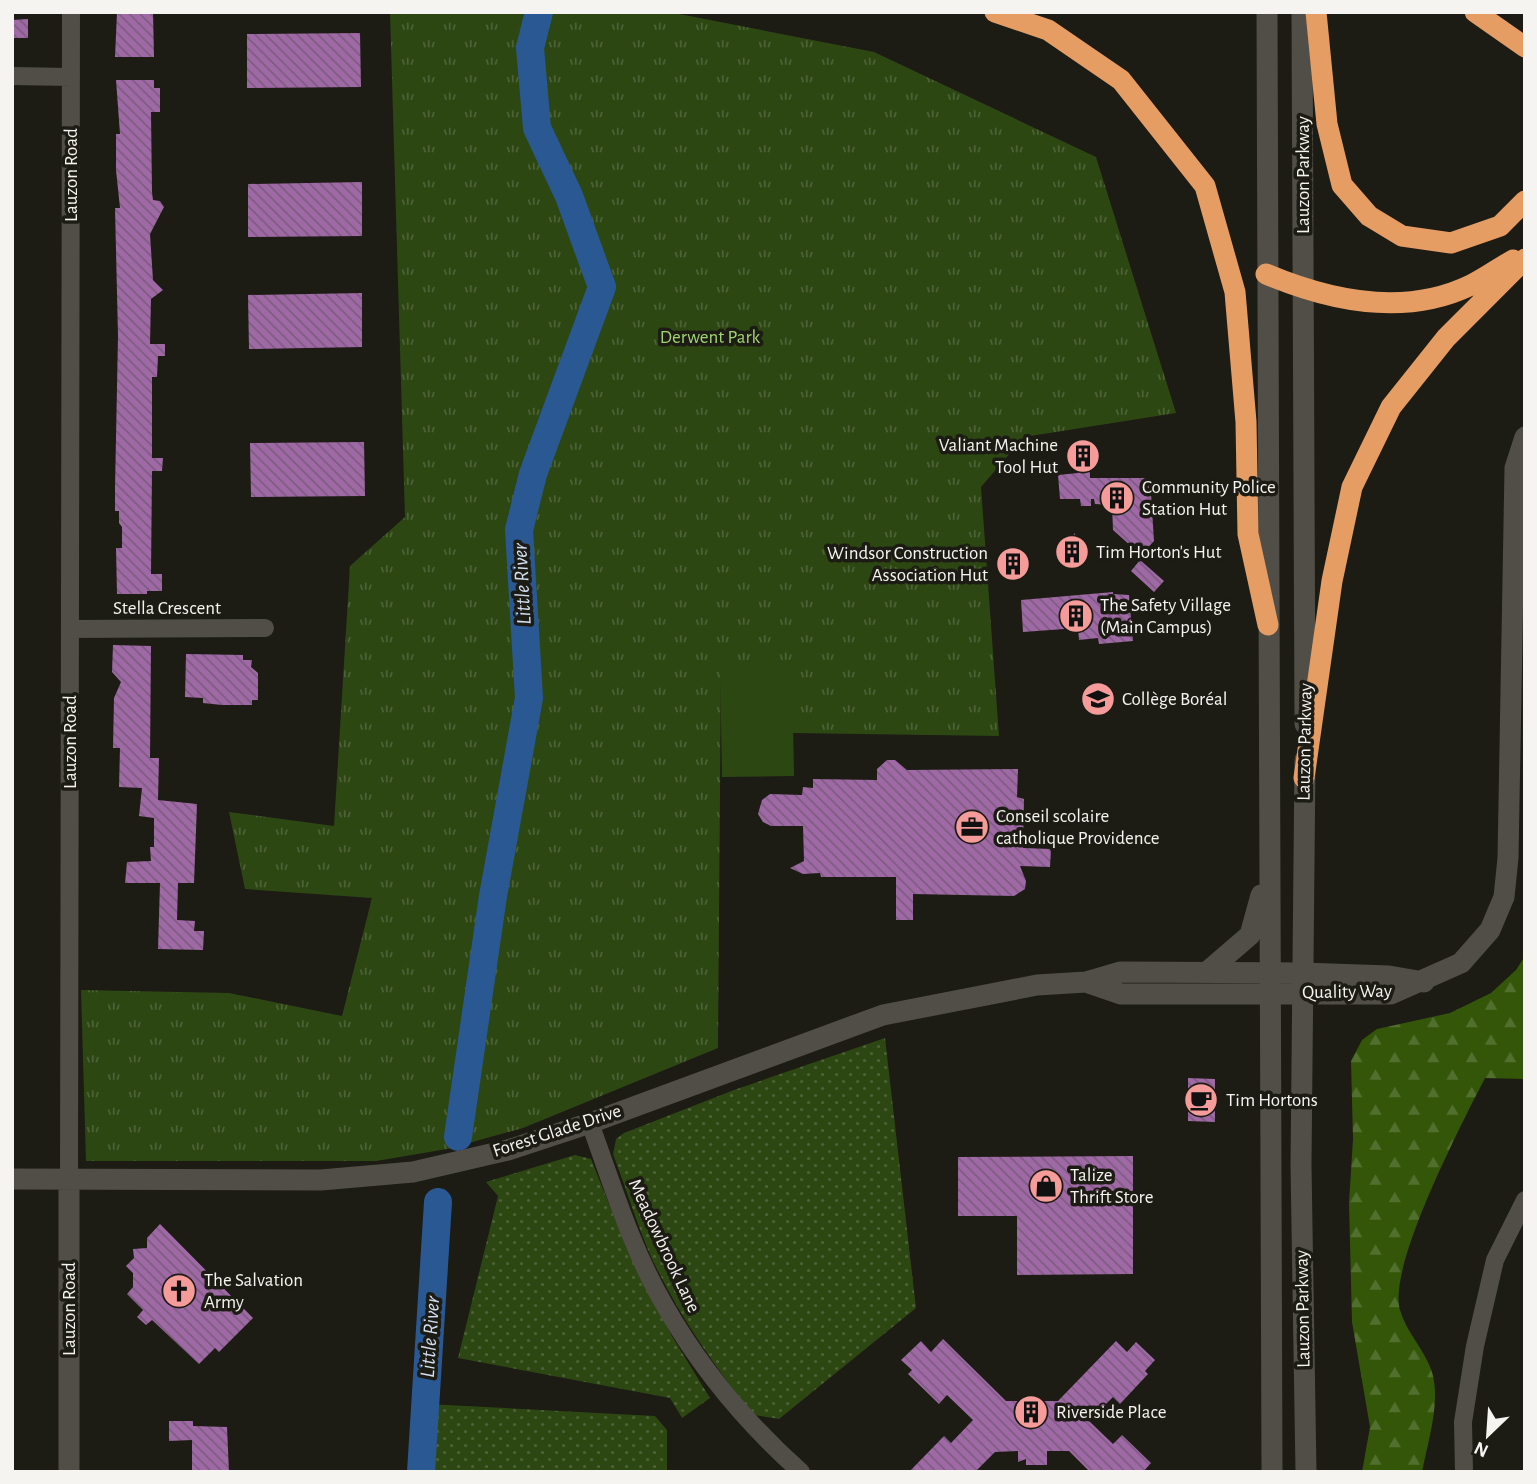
<svg xmlns="http://www.w3.org/2000/svg" width="1537" height="1484" font-family="'Alegreya Sans',sans-serif">
  <defs>
    <pattern id="grass-dots" width="8" height="8" patternUnits="userSpaceOnUse" patternTransform="scale(1.75)"><rect width="8" height="8" fill="#2d4713"/><path d="M2 2h.1M6 6h.1" fill="none" stroke="#4c6236" stroke-width="1.8" stroke-linecap="round"/></pattern>
    <pattern id="forest-firs" width="22" height="20" patternUnits="userSpaceOnUse" patternTransform="scale(1.75)"><rect width="22" height="20" fill="#335609"/><path d="M5 1l3.5 6h-7zM16 11l3.5 6h-7z" fill="#516f2d"/></pattern>
    <pattern id="park-tufts" width="24" height="20" patternUnits="userSpaceOnUse" patternTransform="scale(1.75)"><rect width="24" height="20" fill="#2d4713"/><path d="M3 7l-1-3M5 7V3M7 7l1-3M15 17l-1-3M17 17v-4M19 17l1-3" fill="none" stroke="#4c6236"/></pattern>
    <pattern id="building-back-hatch" width="6" height="6" patternUnits="userSpaceOnUse" patternTransform="scale(1.75)"><rect width="6" height="6" fill="#9f69a5"/><path d="M-1 5l2 2M0 0l6 6M5-1l2 2" fill="none" stroke="#7d5c80"/></pattern>
  </defs>
  <rect width="100%" height="100%" fill="#1c1b14"/>
  <path fill="url(#grass-dots)" d="M885,1038l31,270 -137,111 -25,-4c-40,-48 -75,-100 -102,-156 -15,-34 -26,-71 -39,-105l3,-15 8,-6 110,-43z
    M575,1155l16,4 38,95 44,84 37,60 -28,20 -12,-20 -212,-40 40,-162 -12,-14z
    M427,1404l228,12 12,14v42h-244z"/>
  <path fill="url(#forest-firs)" d="M1525,956v123l-40,-1c-22,43 -98,189 -85,232 6,22 25,40 32,62 9,30 -4,69 -10,100h-60l8,-45 -18,-105 -3,-119 4,-64 -2,-78 11,-21 15,-11 73,-16 41,-20 25,-23z"/>
  <path fill="url(#park-tufts)" d="M390,12h279l205,40 222,105 80,256 -152,24 -43,50 18,249 -207,-3v-69h-71l-3,384 -195,80 -76,21 -71,12h-290l-5,-171 148,3 113,23 30,-118 -127,-9 -16,-77 105,14 16,-260 55,-49z"/>
  <path fill="#2d4713" d="M720,664h72l2,112 -72,1z"/>
  <g fill="none" stroke-linecap="round" stroke-linejoin="round">
    <path stroke="#2a5893" stroke-width="28" d="M458,1137l35,-241 36,-198 -10,-168 14,-56 69,-187 -33,-91 -32,-68 -7,-80 9,-36
      M421,1472l17,-270"/>
  </g>
  <path fill="url(#building-back-hatch)" d="M117,12h36l1,45h-39z
    M28,19v19h-16v-18z
    M360,33l1,54 -114,1v-54z
    M116,80h38v8h6v24h-9l1,80 1,8 7,1 4,6 -14,27 3,46 10,10 -12,9 -1,45h15v12h-7l-1,21h-5v81h11l-1,13h-10l-1,103h11v17h-15v3h-30l-1,-46h6v-21l-3,-4v-12h-4v-23l3,-152 -3,-128h5l-4,-38v-36h4z
    M362,182v54l-114,1v-53z
    M362,293v54l-113,2 -1,-54z
    M364,442l1,54 -114,1 -1,-54z
    M1076,451h13l1,27h60l4,63 -13,14 -28,-25 -1,-25 -17,-1 -1,-5h-3v7h-10l-1,-7h-20l-2,-24 20,-2z
    M1075,533l3,27 -16,-12z
    M1140,560l24,21 -10,11 -23,-21z
    M1113,592v2l16,1 4,46 -34,3 -1,-6 -19,2 -1,-12 -55,4 -2,-32z
    M113,645l38,1 -1,112h9l-1,42 39,4 -3,79h-16l-1,37 18,1 -1,10h10l-1,19 -45,-1 2,-66h-35l2,-21 24,-1 -1,-14h4v-29l-15,-2 3,-28 -23,-1 1,-39h-7l1,-50 7,-16 -9,-10z
    M186,654l57,1v5h9l-1,7 7,6v27h-6v5h-30l-19,-2v-5l-18,-1z
    M887,760h8l12,10 111,-1 -1,28 7,2 -1,49 28,1 -1,18 -30,-1 6,15 -1,8 -11,7 -101,-2v26h-17v-43h-75l-1,-4 -17,1 -13,-6 14,-7 -1,-35h-32l-8,-4 -5,-8 4,-14 8,-6 32,1 1,-8 10,1v-9l64,1v-11z
    M1188,1078l27,1v43l-27,-1z
    M1133,1156v118l-116,1v-59h-59v-59z
    M160,1224l93,94 -34,34 -4,-4 -16,16 -47,-44 -6,5 -9,-8 6,-7 -16,-16 6,-7v-14l-7,-7 8,-8 -1,-9 14,-1v-10z
    M943,1339l63,62h52l58,-60 11,11 9,-10 19,18 -10,11 3,3 -28,30 -7,-7 -24,24 24,23 9,-9 29,28 -8,9h-53l-21,-21h-22v14h-21v-6l-8,3v-11l-23,1 -20,20h-66l35,-36 7,7 22,-23 -26,-25 -8,9 -31,-30 4,-4 -11,-10 20,-19 10,11z
    M169,1421h24v5l34,1 2,45h-37v-32l-23,1z"/>
  <g fill="none" stroke-linecap="round" stroke-linejoin="round">
    <path stroke="#504e47" stroke-width="18" d="M12,76l59,1
      M70,629l195,-1
      M590,1123c22,61 42,127 75,183 36,63 82,118 136,166
      M69,1178l2,-1166
      M1464,1472l-1,-50 12,-76 20,-86 30,-60"/>
    <path stroke="#504e47" stroke-width="21" d="M1086,982l35,12h270l70,-31 29,-33 14,-33 4,-39 7,-390 10,-31
      M12,1179l309,1 92,-8 95,-22 82,-27 293,-108 154,-30 49,-3 34,-10 182,1 87,3 35,6
      M69,1472v-294"/>
    <path stroke="#504e47" stroke-width="21" d="M1267,12l5,1460
      M1302,12l3,712
      M1305,760l-4,405 5,307
      M1207,972l43,-37 11,-40"/>
    <path stroke="#e69d64" stroke-width="21" d="M995,12l53,18 73,50 84,106 30,106 11,130 2,112 20,91
      M1316,12l11,112 15,61 27,31 33,20 49,7 49,-17 25,-25
      M1475,12l50,35
      M1266,274c64,27 139,43 205,11 14,-7 28,-17 42,-25
      M1304,778l28,-197 20,-94 39,-80 55,-69 79,-79"/>
  </g>
  <defs>
    <g id="building-disc" transform="scale(1.75)"><circle r="9.5" fill="#f59b9a" stroke="#1c1b14"/><path d="M-4-6H4V6H1V3H-1V6H-4ZM-2.5-4.3h1.7v1.8h-1.7ZM.8-4.3h1.7v1.8H.8ZM-2.5-1h1.7V.8h-1.7ZM.8-1h1.7V.8H.8Z" fill="#111"/></g>
    <g id="university-disc" transform="scale(1.75)"><circle r="9.5" fill="#f59b9a" stroke="#1c1b14"/><path d="M0-5L7-2L0 1L-7-2ZM-4 1L0 2.5L4 1V4Q0 6-4 4Z" fill="#111"/></g>
    <g id="office-disc" transform="scale(1.75)"><circle r="9.5" fill="#f59b9a" stroke="#1c1b14"/><path d="M-6-3h4V-5.5h4V-3h4V5H-6ZM-1-4.5V-3h2v-1.5ZM-6 0V1H6V0Z" fill="#111"/></g>
    <g id="cafe-disc" transform="scale(1.75)"><circle r="9.5" fill="#f59b9a" stroke="#1c1b14"/><path d="M-5.5-4.5H6V0H3Q3 3.5 0 3.5H-2.5Q-5.5 3.5-5.5 0ZM3-3.2v2h1.7v-2ZM-6 4.5H4V6H-6Z" fill="#111"/></g>
    <g id="shop-disc" transform="scale(1.75)"><circle r="9.5" fill="#f59b9a" stroke="#1c1b14"/><path d="M-5-2.5h2.3a2.7 3.5 0 0 1 5.4 0H5L5.5 6h-11ZM-1.5-2.5h3a1.5 2.3 0 0 0-3 0Z" fill="#111"/></g>
    <g id="church-disc" transform="scale(1.75)"><circle r="9.5" fill="#f59b9a" stroke="#1c1b14"/><path d="M-1.2-6h2.4v3.5h3.3v2.4h-3.3V6h-2.4V-.1h-3.3v-2.4h3.3Z" fill="#111"/></g>
  </defs>
  <g fill-rule="evenodd">
    <use href="#building-disc" x="1083" y="456"/>
    <use href="#building-disc" x="1117" y="498"/>
    <use href="#building-disc" x="1072" y="552"/>
    <use href="#building-disc" x="1013" y="564"/>
    <use href="#building-disc" x="1076" y="616"/>
    <use href="#university-disc" x="1098" y="699"/>
    <use href="#office-disc" x="972" y="827"/>
    <use href="#cafe-disc" x="1201" y="1100"/>
    <use href="#shop-disc" x="1046" y="1186"/>
    <use href="#church-disc" x="179" y="1291"/>
    <use href="#building-disc" x="1031" y="1412"/>
  </g>
  <g text-anchor="middle" dominant-baseline="central" stroke-width="7" stroke-linejoin="round" paint-order="stroke">
    <g font-size="19" fill="#f5f4f0" stroke="#1c1b14">
      <text transform="translate(71 175) rotate(-90)">Lauzon Road</text>
      <text transform="translate(1303 175) rotate(-90)">Lauzon Parkway</text>
      <text x="167" y="608">Stella Crescent</text>
      <text transform="translate(70 742) rotate(-90)">Lauzon Road</text>
      <text transform="translate(1305 742) rotate(-89)">Lauzon Parkway</text>
      <text transform="translate(1347 992) rotate(-1)">Quality Way</text>
      <text transform="translate(557 1131) rotate(-18)">Forest Glade Drive</text>
      <text transform="translate(664 1246) rotate(65)">Meadowbrook Lane</text>
      <text transform="translate(69 1309) rotate(-90)">Lauzon Road</text>
      <text transform="translate(1303 1309) rotate(-91)">Lauzon Parkway</text>
    </g>
    <g font-size="19" fill="#a0d573" stroke="#1c1b14">
      <text x="710" y="337">Derwent Park</text>
    </g>
    <g font-size="19" fill="#f5f4f0" stroke="#1c1b14" text-anchor="start">
      <text x="1058" y="445" text-anchor="end">Valiant Machine<tspan x="1058" dy="22">Tool Hut</tspan></text>
      <text x="1142" y="487">Community Police<tspan x="1142" dy="22">Station Hut</tspan></text>
      <text x="1096" y="552">Tim Horton's Hut</text>
      <text x="988" y="553" text-anchor="end">Windsor Construction<tspan x="988" dy="22">Association Hut</tspan></text>
      <text x="1100" y="605">The Safety Village<tspan x="1100" dy="22">(Main Campus)</tspan></text>
      <text x="1122" y="699">Collège Boréal</text>
      <text x="996" y="816">Conseil scolaire<tspan x="996" dy="22">catholique Providence</tspan></text>
      <text x="1226" y="1100">Tim Hortons</text>
      <text x="1070" y="1175">Talize<tspan x="1070" dy="22">Thrift Store</tspan></text>
      <text x="204" y="1280">The Salvation<tspan x="204" dy="22">Army</tspan></text>
      <text x="1056" y="1412">Riverside Place</text>
    </g>
    <g font-size="21" font-style="italic" fill="#d3e0f1" stroke="#1c1b14">
      <text transform="translate(522 584) rotate(-93)">Little River</text>
      <text transform="translate(430 1337) rotate(-86)">Little River</text>
    </g>
  </g>
  <rect width="1537" height="1484" fill="none" stroke="#f5f4f0" stroke-width="28"/>
  <g transform="translate(1488 1435) rotate(205)" stroke="#1c1b14" stroke-width="5" paint-order="stroke">
  <path d="M0-5L12 26L0 18L-12 26Z" fill="#f5f4f0"/>
  <text y="-10" font-size="19" font-weight="bold" text-anchor="middle" fill="#f5f4f0">N</text>
  </g>
</svg>
